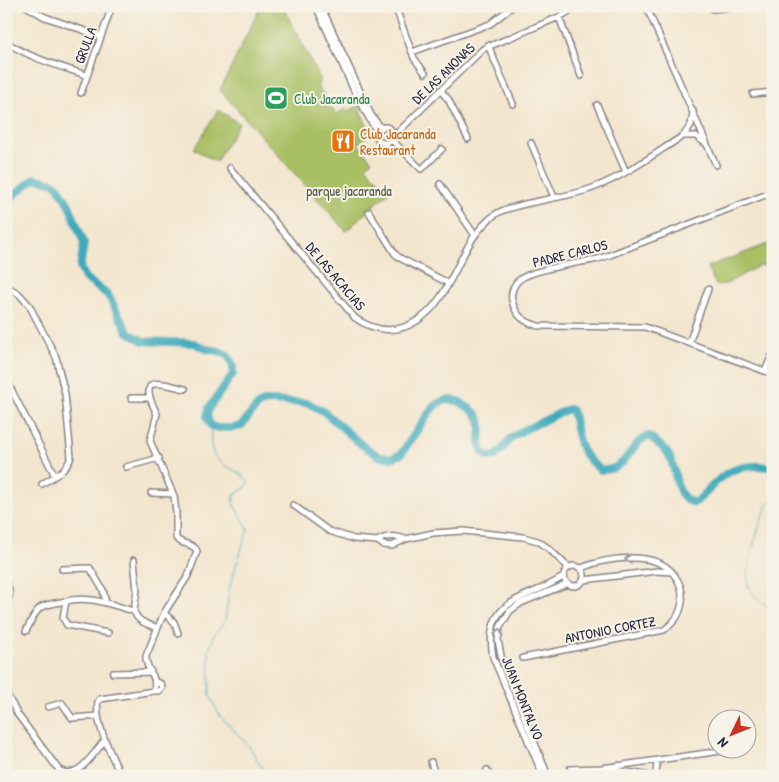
<svg xmlns="http://www.w3.org/2000/svg" width="779" height="782" font-family="'Patrick Hand',sans-serif">
  <rect width="100%" height="100%" fill="#f7f3e8"/>
  <filter id="ink" filterUnits="userSpaceOnUse"><feTurbulence type="fractalNoise" baseFrequency=".02" numOctaves="2"/><feDisplacementMap in="SourceGraphic" scale="10" xChannelSelector="R" yChannelSelector="G"/><feConvolveMatrix kernelMatrix="1 2 1 2 8 2 1 2 1" color-interpolation-filters="sRGB"/></filter>
  <filter id="wash" filterUnits="userSpaceOnUse"><feTurbulence type="fractalNoise" baseFrequency=".0096" numOctaves="4" result="noise"/><feDisplacementMap in="SourceGraphic" scale="20" xChannelSelector="R" yChannelSelector="G"/><feGaussianBlur stdDeviation="1.12" result="paint"/><feColorMatrix in="noise" values="0 0 0 0 0 0 0 0 0 0 0 0 0 0 0 0 0 1.4 0 .05"/><feComposite in="paint" operator="in"/></filter>
  <g filter="url(#wash)">
    <rect width="100%" height="100%" fill="#f3e6cf"/>
    <path fill="#a9bf63" stroke="#66704f" d="M261,6h18l5,3 37,72 -4,5 9,11 -3,3 14,14 9,-5 2,2 10,-5 12,26 -12,12 14,17 -6,6 23,25 -43,39 -126,-141z
      M218,110l21,13 -23,39 -22,-13z
      M773,242v27l-13,-4 -34,19 -10,1 -9,-18z"/>
    <g fill="none" stroke-linecap="round" stroke-linejoin="round">
      <path stroke="#3daabc" stroke-width="1" d="M211,421c0,9 -1,20 1,28 4,19 27,18 36,33l-2,5 -12,8 -1,8 15,26 -18,56 -5,36 -11,14 -5,15 1,46 10,20 29,30 18,30
        M773,499l-6,6c-6,16 -25,67 -18,82 5,13 15,14 24,24"/>
      <path stroke="#3daabc" stroke-width="8" d="M6,204l9,-10 20,-16 19,5 5,5 10,17 15,38 -4,25 5,10 23,17 20,37 15,9 51,2 12,6 13,2 8,4 6,10v9l-24,34 -2,9 4,9 6,2h15l9,-2 17,-21 8,-4 42,2 15,8 39,34 18,12 12,1 9,-4 29,-43 8,-8 10,-3 11,1c7,6 18,10 21,19 4,14 -7,26 8,37l7,-1 6,-5 10,-13 11,-7 46,-22 4,1c7,28 4,42 29,60 28,1 27,-27 48,-34 6,5 13,10 18,16 12,17 4,43 27,51 11,-7 18,-19 29,-27 13,-10 34,-12 50,-8"/>
    </g>
  </g>
  <g filter="url(#ink)">
    <g fill="none" stroke-linecap="round" stroke-linejoin="round">
      <g stroke="#8a8485" stroke-width="8">
        <path id="minor" d="M26,6l19,11 55,19
          M316,6l40,89 21,37
          M321,6l50,109 10,13
          M395,6l19,52 11,15
          M646,6l70,159
          M713,9l27,-3
          M396,11l14,-5
          M559,17l22,59
          M6,42c24,16 53,24 80,33
          M488,45l25,59
          M412,52l78,-28 23,-18
          M440,90l8,9 20,40
          M81,93l31,-87
          M753,94l20,-2
          M597,105l29,67
          M377 135a8 8 0 1 1 16 0a8 8 0 1 1-16 0Z
          M684,136h12l9,7
          M393,137l90,-88 76,-32 20,-11
          M392,140l29,29 2,-1 19,-19
          M531,143l23,54
          M230,168l125,150c19,13 40,16 60,4 40,-23 42,-81 81,-108 7,-5 16,-6 25,-9 20,-5 42,-8 63,-14 36,-11 67,-35 99,-55l8,-11 2,-14
          M440,184l34,50
          M773,192l-153,59c-7,3 -15,6 -22,8 -18,4 -66,10 -79,21 -7,6 -9,16 -6,24 4,13 12,18 25,22l107,1 128,47
          M369,212l26,42 5,4 48,25
          M6,286l13,8 10,11 27,52 9,37 6,63c-5,15 -17,19 -29,27
          M689,343l19,-54
          M765,371l8,-18
          M6,379l49,97
          M131,398h18
          M126,467l33,-9
          M151,493l22,1
          M293,505l36,26 25,8 23,2 6,4 9,1 14,-7 27,-6 30,-2 60,6 15,4 10,7 20,19
          M377,541c10,-6 18,-5 28,-2
          M564 576a10 10 0 1 1 20 0a10 10 0 1 1-20 0Z
          M62,569l28,-1 13,22 3,13
          M584,580l73,-9 15,1
          M6,583c5,8 4,14 0,22
          M134,611l3,-21 -3,-30
          M164,613l10,9 4,11
          M26,631c14,-28 11,-24 40,-30
          M108,633l-41,-8 -4,-7 3,-17c23,-6 46,4 68,10 3,11 13,13 24,17
          M523,658l141,-28c11,-8 16,-15 18,-28 1,-9 -2,-19 -7,-26 -18,-27 -69,-18 -94,-8
          M113,673l38,-1
          M154,691h5l3,-3 -1,-4 -5,-2
          M6,693l12,22 41,55c19,12 35,-18 46,-30
          M48,707l14,-4 10,15 26,-2
          M431,762l4,14
          M570,769l32,-1 126,-18
          M609,769l41,7
          M487,770l3,6
          M121,776c-9,-20 -27,-53 -23,-75l2,-2 54,-8c4,-18 -9,-20 -8,-35l18,-43 24,-37 9,-25c-4,-9 -15,-5 -21,-13v-26l-2,-16 -24,-55 7,-27c-20,-39 0,-32 28,-25
          M543,776l-50,-119c-11,-60 33,-56 70,-80
          M548,776l-46,-115 -4,-21 2,-13 10,-16 11,-8 46,-19
          M656,776l1,-15"/>
      </g>
      <use href="#minor" stroke="#fff" stroke-width="5"/>
    </g>
    <defs><path id="oneway-chevron" d="M-2-3.5L2.5 0L-2 3.5" fill="none" stroke-width="1.6" stroke-linecap="round" stroke-linejoin="round" transform="scale(1.25)"/></defs>
    <g stroke="#9c9ca7">
      <use href="#oneway-chevron" transform="translate(628 559) rotate(176)"/>
      <use href="#oneway-chevron" transform="translate(499 632) rotate(-77)"/>
    </g>
  </g>
  <defs>
    <g id="stadium-square" transform="scale(1.25)"><rect x="-9" y="-9" width="18" height="18" rx="4" fill="#2e9e5b" stroke="#f7f3e8"/><path d="M0-5a6.5 5 0 1 0 0 10a6.5 5 0 1 0 0-10ZM-3.5-1.8h7v3.6h-7Z" fill="#fff"/></g>
    <g id="restaurant-square" transform="scale(1.25)"><rect x="-9" y="-9" width="18" height="18" rx="4" fill="#e8710a" stroke="#f7f3e8"/><path d="M-5-6h1v4h1v-4h1v4h1v-4h1v5L-1.5 .5V6h-2V.5L-5-1ZM5-6V6H3V1.5H1.5Q1.5-4 5-6Z" fill="#fff"/></g>
  </defs>
  <g fill-rule="evenodd">
    <use href="#stadium-square" x="276" y="98"/>
    <use href="#restaurant-square" x="343" y="141"/>
  </g>
  <g text-anchor="middle" dominant-baseline="central" stroke-width="4" stroke-linejoin="round" paint-order="stroke">
    <g font-size="14" fill="#22223b" stroke="#f7f3e8">
      <text transform="translate(85 45) rotate(-69)">GRULLA</text>
      <text transform="translate(443 73) rotate(-44)">DE LAS ANONAS</text>
      <text transform="translate(570 253) rotate(-14)">PADRE CARLOS</text>
      <text transform="translate(336 276) rotate(50)">DE LAS ACACIAS</text>
      <text transform="translate(610 629) rotate(-11)">ANTONIO CORTEZ</text>
      <text transform="translate(523 698) rotate(68)">JUAN MONTALVO</text>
    </g>
    <g font-size="14" fill="#27864d" stroke="#f7f3e8" text-anchor="start">
      <text x="294" y="98">Club Jacaranda</text>
    </g>
    <g font-size="14" fill="#c56008" stroke="#f7f3e8" text-anchor="start">
      <text x="360" y="133">Club Jacaranda<tspan x="360" dy="16">Restaurant</tspan></text>
    </g>
    <g font-size="14" fill="#515949" stroke="#f7f3e8">
      <text x="349" y="190">parque jacaranda</text>
    </g>
  </g>
  <rect width="779" height="782" fill="none" stroke="#f7f3e8" stroke-width="25"/>
  <g transform="translate(732 734) rotate(227)"><circle r="24" fill="#f7f3e8" stroke="#a29fa3"/>
  <path d="M0-4L9 19L0 12L-9 19Z" fill="#c8321e"/>
  <text y="-8" font-size="14" font-weight="bold" text-anchor="middle" fill="#22223b">N</text>
  </g>
</svg>
